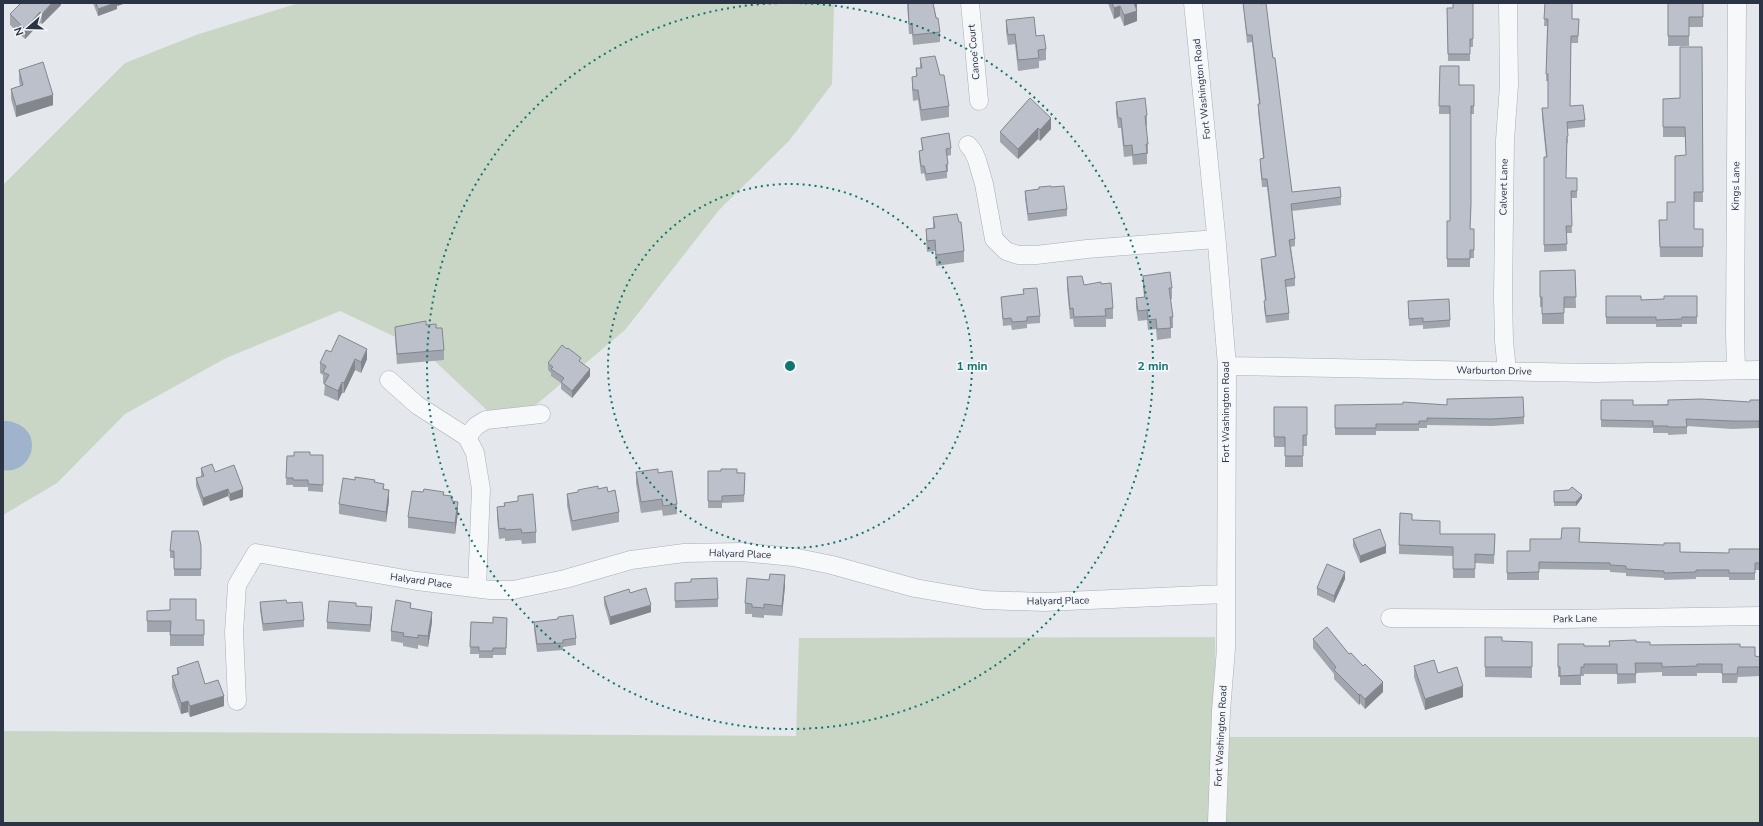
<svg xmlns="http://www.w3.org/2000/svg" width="1763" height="826" font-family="'Nunito Sans',sans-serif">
  <rect width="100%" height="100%" fill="#e4e7ec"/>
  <path fill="#c9d6c5" d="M299,3h535l-2,81 -43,57 -70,69 -94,120 -118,99 -84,-79 -83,-39 -114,47 -101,56 -68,69 -54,32v-330l122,-122 71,-28z
    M1215,637l2,100h543v86h-1757v-92l793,5 3,-98z"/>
  <path fill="#9fb4cc" d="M3,421c4,0 9,0 12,2 30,10 17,52 -12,47z"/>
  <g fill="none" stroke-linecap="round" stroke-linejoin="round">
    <g stroke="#a9aeb7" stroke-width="19">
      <path id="minor" d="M970,3l9,98
        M1193,3l24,241 10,122 -1,283 -5,62 -4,112
        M968,145l5,6 4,9 7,24 10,55 12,12 12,4h18l51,-6 129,-10
        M1227,366l368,7 165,-3
        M1736,370l-1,-37 2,-330
        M1507,371l-3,-30 -1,-44 2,-157 4,-55 -1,-82
        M389,380l28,25 50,32 8,16 6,36 -4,99
        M467,437l9,-11 10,-6 55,-6
        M1390,618l170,1 200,-3
        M237,701l-3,-69 3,-47 19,-32 161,28 73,9h23l52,-11 66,-19 53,-7 57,-1 52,5 39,8 83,23 69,12 60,2 181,-8"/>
    </g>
    <use href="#minor" stroke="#f7f8fa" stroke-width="18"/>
  </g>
  <path fill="#a1a5ae" d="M61,3v2l-19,19 -2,-1 -15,16 -15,-14v-11z
    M93,3h33l-9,3v3l-19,7z
    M907,3h26l7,29v10l-27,3 -1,-11h-3z
    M1108,3h29v18l-13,5 -4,-10 -6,3z
    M1243,3h18l10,41 21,148 49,5v8l-49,6 3,28v7l-4,1 4,31v8l-9,1 3,26v7l-23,3 -2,-15v-7h1l-4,-35v-7l14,-2 -8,-70h-5l-2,-21v-7l3,-1 -5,-47v-7h1l-7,-62 -5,1z
    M1473,3v44h-3v14h-22l-1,-53h6z
    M1545,3l27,16h7l-1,24h-7l-1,63 15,14v7l-18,2 1,14h-1l-1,35 11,7v13h-6l1,35h-6l1,18 -23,1v-95h2l-4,-41v-8h6v-27h-2l1,-55h-3z
    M1668,3h35v24h-14v19h-21z
    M1006,20l30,16 10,13v11l-7,1v7l-21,3 -3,-27 -7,1 -2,-14z
    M1702,47l1,155h-9v27h9v28h-43l-1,-37h8l8,-18 11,-47 -1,-18h-22v-38l17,-1z
    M920,58l20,17 9,31v11l-28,4 -3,-21 -5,1 -1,-13v-11h4v-9h4z
    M1440,66l19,19h15v29h-3v98l-1,17h4v29h-4v9h-23v-46h3v-107h-11z
    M19,70l34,35 -37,12 -5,-18v-10l9,-3 -1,-6z
    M1030,98l21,31 -11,12 -2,-2 -20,20 -18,-17v-10z
    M1116,102l31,13v11h-1l2,18v10h-1v10l-14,1 -1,-9 -8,1 -3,-29h-3l-2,-15z
    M921,138l30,10v7l-4,1 1,8v8h-1v6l-21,3 -2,-8 -3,1 -2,-16v-7l3,-1z
    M1051,187l16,22v7l-39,5 -3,-23v-7z
    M933,217l31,34v11l-28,4 -1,-15 -8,1 -1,-12v-11l7,-1z
    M1575,270l1,38h-12v16h-22v-17h-2v-36z
    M1143,276l29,12v11h-2l3,18v11h-2v10l-14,2 -1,-11 -8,1 -1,-10 -9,1 -2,-13v-10l8,-1 -1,-11z
    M1067,277l17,8 17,-1 12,24v11h-7v8h-32l-1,-8h-3l-3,-31z
    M1606,296l35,4 23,-1 33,-3v28h-15v3h-26v-3h-50z
    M1001,297l39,19v7l-13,1v4l-15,2 -1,-5 -8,1z
    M1408,301l42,19v7l-27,2v-4l-14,1z
    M426,325l18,25v10l-47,4 -2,-27v-10z
    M331,352l36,7 -6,14 -6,-3 -11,23h-2l-4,8 -14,-6 1,-11 -2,-1v-8l-3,-2v-10z
    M548,363h33l9,13 -18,22 -11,-9v-6l-10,-7v-3l-3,-3z
    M1601,400l32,5 117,-3 10,-2v35h-1v-7l-27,1 -45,-3v8l-19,1v-2h-15v-5l-52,-1z
    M1335,405l189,12v7l-32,2 -65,-1v3h-8v3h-43v4h-41z
    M1274,407h33v39h-4v21h-18v-20h-11z
    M310,455h13v37l-15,-1v-4h-15v-2h-7l1,-29z
    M201,468l14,4 28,25 -13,4 -2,-5 -25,10 -7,-20v-8l5,-1z
    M708,471l37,2 -1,29 -22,1v5h-14z
    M636,472l22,1 19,31v10l-14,2 -1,-6 -21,3 -5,-30z
    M375,482l9,7 5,12 -3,21 -47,-8v-10z
    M578,490l30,2 11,20v10l-47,9 -5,-26v-11l11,-2z
    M1554,491l28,7 -6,8h-22z
    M444,495l8,6 6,11 -3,22 -47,-6v-11z
    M518,496l18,36v11l-14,1 -1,-4 -16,1v-3l-6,1 -2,-21v-11h7v-4l14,-2z
    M1412,520l28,14h55l-1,30 -19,-1v15h-22v-22l-54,-2v-9z
    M1353,539l33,14 -26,10 -7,-17z
    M1579,542l101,10 49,1 31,-4v21h-5v10h-26v-3h-33v2l-32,1v-2l-38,-2v-3l-16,-1v-2l-71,-1v11h-32v-29h23z
    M201,546v30h-27v-18h-4v-7z
    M1345,579l-11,24 -17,-8v-7z
    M785,586l-3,30 -18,-1v3l-12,-1v-3h-7v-11z
    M675,590l43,9v8l-43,1z
    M630,593l21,19 -41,13 -6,-21v-7z
    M260,602l27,1 17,17v7l-41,4 -3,-21z
    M356,606l16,8 -2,18 -43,-3v-7z
    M411,608l21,14 -4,25 -10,-2v4l-15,-3v-3l-12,-2v-10z
    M147,611l49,9h8v26h-34v-14h-23z
    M507,618l-1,37h-13v3h-14v-4h-9l1,-32 22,1z
    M558,619l18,19v7l-13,2v3l-26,2 -3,-23v-7z
    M1485,637l17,4 30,1v36l-47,-1z
    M1313,639l36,15 34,38 -18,17 -5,-6 -1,2 -25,-26v-5l-21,-26z
    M1636,642l14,3 90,2 15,9 5,1v19l-22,1 -1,6h-15v-10h-25v3h-35v-4l-26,1v10l-19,1v-10h-33v2h-3v9h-21v-8h-2v-33l26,2h25z
    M1414,666l49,31 -38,13 -11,-33z
    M177,668l28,16 19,22 -34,11 -2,-5 -7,2 -9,-27v-11l5,-2z"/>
  <path fill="#83868d" d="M52,3h9v2l-19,19v-10z
    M115,3h11l-9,3v3l-19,7v-7z
    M1134,3h3v18l-13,5v-11z
    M1120,6v10l-6,3v-11z
    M40,12v11l-15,16v-10z
    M53,95v10l-37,12v-11z
    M1051,118v11l-11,12v-11z
    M1038,128v11l-20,20v-10z
    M367,349v10l-6,14v-11z
    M355,359v11l-11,23v-10z
    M590,369v7l-18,22v-7z
    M342,382v11l-4,8v-10z
    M228,489v7l-25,10v-8z
    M243,489v8l-13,4v-7z
    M389,490v11l-3,21v-10z
    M1582,495v3l-6,8v-4z
    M458,502v10l-3,22v-11z
    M1386,546v7l-26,10v-7z
    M1345,572v7l-11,24v-7z
    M785,575v11l-3,30v-10z
    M651,605v7l-41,13v-8z
    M372,607v7l-2,18v-7z
    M432,612v10l-4,25v-11z
    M1383,682v10l-18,17v-10z
    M1463,686v11l-38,13v-11z
    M1360,694v9l-1,2v-10z
    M224,696v10l-34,11v-11z
    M188,701v11l-7,2v-11z"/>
  <path fill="#bbc0ca" stroke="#83868d" d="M21,3h31l-10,11 -2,-2 -15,17 -15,-15z
    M96,3h19l-17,6z
    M908,3h25l3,15h2l2,14 -27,3 -1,-11h-3z
    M1112,3h22l3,8 -13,4 -4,-9 -6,2z
    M1243,3h18v1l5,-1 5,41 2,14h2l17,134 48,-5 1,10 -50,7 4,35 -6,1 6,38 -10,2 4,33 -23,3 -2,-15 2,-1 -5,-41 15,-3 -9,-77h-5l-2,-20 4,-1 -6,-54h2l-8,-69h-5z
    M1453,3h20v36h-3v15h-22l-1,-46h6z
    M1545,3h27v16h7l-1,17h-7l-1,70 13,-1 2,15 -18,2 1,14h-1l-1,42h11v13h-6l1,35h-6l1,18 -23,1v-88h3l-5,-49h6v-34h-2l2,-55h-4z
    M1668,3h35v14h-14v19h-21z
    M1034,17l2,19 8,-1 2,14 -8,1 1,8 -21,2 -3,-26 -7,1 -2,-15z
    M1680,47h22l1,145h-9v37h9v18h-43l-1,-27h8v-18h8v-46l11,-1 -1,-28h-22v-28l17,-1z
    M935,56l5,19h4l5,31 -28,4 -3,-20h-5l-1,-13 5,-1 -1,-8h6l-2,-10z
    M43,62l10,33 -37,11 -5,-17 12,-4 -4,-15z
    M1440,66h19v19h15v21h-3v98l-1,25h4v21h-4v9h-23v-38h3v-115h-11z
    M1030,98l21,20 -11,12 -2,-2 -20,21 -18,-17z
    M1145,98l2,17 -2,1 3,28h-2l1,9 -14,2 -1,-10 -8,1 -3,-28h-3l-2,-16z
    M949,133l2,15 -5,1 2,15 -2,1 1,6 -21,3 -2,-8h-3l-2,-15 4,-1 -2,-12z
    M1051,186v1l13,-1 3,23 -39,5 -3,-23 14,-2v-2z
    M957,214l2,8h2l3,29 -28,4 -1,-15 -8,1 -1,-12 9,-1 -2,-11z
    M1575,270l1,27h-12v16l-22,1v-17h-2v-26z
    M1170,272l2,16h-3l4,29h-3l1,11 -14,1 -1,-10 -8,1 -1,-10 -9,1 -2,-13 9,-1 -2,-21z
    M1082,276l2,9 17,-3v2l10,-1 2,25 -8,1 1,7 -32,1 -1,-9 -3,1 -3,-32z
    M1037,288l3,28 -13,1v4l-15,1 -1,-4 -8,1 -2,-22 23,-3 -1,-5z
    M1606,296h35v4l23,-1v-3h33v21h-15v2l-26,1v-3h-50z
    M1449,299l1,21 -27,2v-4l-14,1 -1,-18z
    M426,321v4l10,-1v4h6l2,22 -47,4 -2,-27z
    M339,335l28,14 -6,13 -6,-3 -11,24 -2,-1 -4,9 -14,-7 5,-9 -6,-3 3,-6 -6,-3 6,-13 5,2z
    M562,345l5,4 1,-1 13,10 -2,3 11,8 -18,22 -11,-9 3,-4 -13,-9 2,-2 -5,-4z
    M1523,397l1,20 -32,2 -65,-1v3h-8v3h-43v4h-41v-23l68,-1v-2l44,3v-6z
    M1701,399l49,3v-2h10v28h-1v-7h-27l-46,-2 1,8h-19v-1h-15v-5l-52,-1v-20h32v5h35v-5z
    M1274,407h33v28h-4v21h-18v-19h-11z
    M294,452h16v3h13v30l-15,-1v-4h-15v-2h-7l1,-22h7z
    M212,464l3,8 19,-7 9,24 -13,5 -2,-5 -25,9 -7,-20 8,-2 -3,-8z
    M658,469v4l14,-2 5,33 -14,2 -1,-7 -21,3 -5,-30z
    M721,469h16v4h8l-1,22 -22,1v5h-14v-30h13z
    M355,477l20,3 -1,2 10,2 -1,5 6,1 -3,22 -47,-8 4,-26 12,2z
    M598,486v3l9,-2 1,5 7,-2 4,22 -47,9 -5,-27 11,-2v-2z
    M1572,487l10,8 -6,7h-22v-11l15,-1z
    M424,489l20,3 -1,3 9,1v5l6,1 -3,21 -47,-6 4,-26 11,1z
    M533,494l3,38 -14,1 -1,-4 -16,1v-2l-6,1 -2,-22 8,-1 -1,-3 14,-2v-5z
    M1400,513l12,1v6l28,1v13h55l-1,21 -19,-1v15h-22v-22l-54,-2z
    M1562,528h18l-1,14 85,3v-2h16v9l49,1v-4h31v14h-5v10h-26v-3h-33v2l-32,1v-2l-38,-2v-3l-16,-1v-2l-71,-1v10l-32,1v-22h23v-12h31z
    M1380,529l6,17 -26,10 -7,-17z
    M172,531h26l3,15v23h-27v-18h-4z
    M1327,564l18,8 -11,24 -17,-8z
    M770,574l15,1 -3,31 -18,-2v4l-12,-1v-3l-7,-1 2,-25 22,2z
    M717,578l1,21 -43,2v-18l16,-1v-3z
    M646,588l5,17 -41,12 -6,-20 25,-8 1,4z
    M170,599h26v21h8v15h-34l1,-14h-24v-10l23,-1z
    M286,600l1,3 15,-1 2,18 -41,4 -3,-22z
    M396,600l15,3 -1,5 22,4 -4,24 -10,-1v3l-15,-2 1,-3 -13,-2z
    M329,601l27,2v3l16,1 -2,18 -43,-3z
    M573,615l3,23 -13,2v3l-26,1 -3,-22 24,-3v-2z
    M493,617l14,1 -1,30h-13v3h-14v-4h-9l1,-25 22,1z
    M1327,627l22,27 2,-1 12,13 2,-2 18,18 -18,17 -5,-5 -1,1 -25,-25 2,-3 -23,-28z
    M1485,637h17v4l30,1v25h-47z
    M1636,640v2h14v3l90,-1v3h15v9l5,1v10h-22l-1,7h-15v-10h-25v2l-35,1v-4h-27l1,11h-19v-10h-33v3h-3v8l-21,1v-9h-2v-23h26v2h26l-1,-5z
    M1434,660l4,13 19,-6 6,19 -38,13 -11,-33z
    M198,661l7,23 13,-4 6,16 -34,10 -2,-5 -7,2 -9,-27 7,-2 -2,-6z"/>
  <g fill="none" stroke="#0f766e" stroke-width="2" stroke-dasharray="2 4">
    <circle cx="790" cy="366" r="182"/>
    <path d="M793 3A363 363 0 1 1 787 3"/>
  </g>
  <g text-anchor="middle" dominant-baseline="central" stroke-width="3.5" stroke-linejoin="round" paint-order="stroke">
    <g font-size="10" fill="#2b3445" stroke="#f4f6f9">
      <text transform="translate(974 52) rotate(-95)">Canoe Court</text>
      <text transform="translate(1202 89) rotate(-96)">Fort Washington Road</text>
      <text transform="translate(1736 186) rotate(-89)">Kings Lane</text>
      <text transform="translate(1504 187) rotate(-89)">Calvert Lane</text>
      <text transform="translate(1494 371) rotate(1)">Warburton Drive</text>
      <text transform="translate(1226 412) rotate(-90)">Fort Washington Road</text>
      <text transform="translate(740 554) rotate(2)">Halyard Place</text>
      <text transform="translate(421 581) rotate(8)">Halyard Place</text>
      <text transform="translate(1058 601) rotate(-1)">Halyard Place</text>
      <text transform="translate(1575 619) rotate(-1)">Park Lane</text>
      <text transform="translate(1221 736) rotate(-87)">Fort Washington Road</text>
    </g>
  </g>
  <circle cx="790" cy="366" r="6" fill="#0f766e" stroke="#f4f6f9" stroke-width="2"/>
  <g font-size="12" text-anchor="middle" font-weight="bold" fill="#0f766e" stroke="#f4f6f9" stroke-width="3.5" stroke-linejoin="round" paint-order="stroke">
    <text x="972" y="370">1 min</text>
    <text x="1153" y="370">2 min</text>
  </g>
  <rect width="1763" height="826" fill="none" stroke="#2b3445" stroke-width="8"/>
  <g transform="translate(28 28) rotate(250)" stroke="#f4f6f9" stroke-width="3" paint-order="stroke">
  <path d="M0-3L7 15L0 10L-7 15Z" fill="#2b3445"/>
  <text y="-6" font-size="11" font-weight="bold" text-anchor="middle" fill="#2b3445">N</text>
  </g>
</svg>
